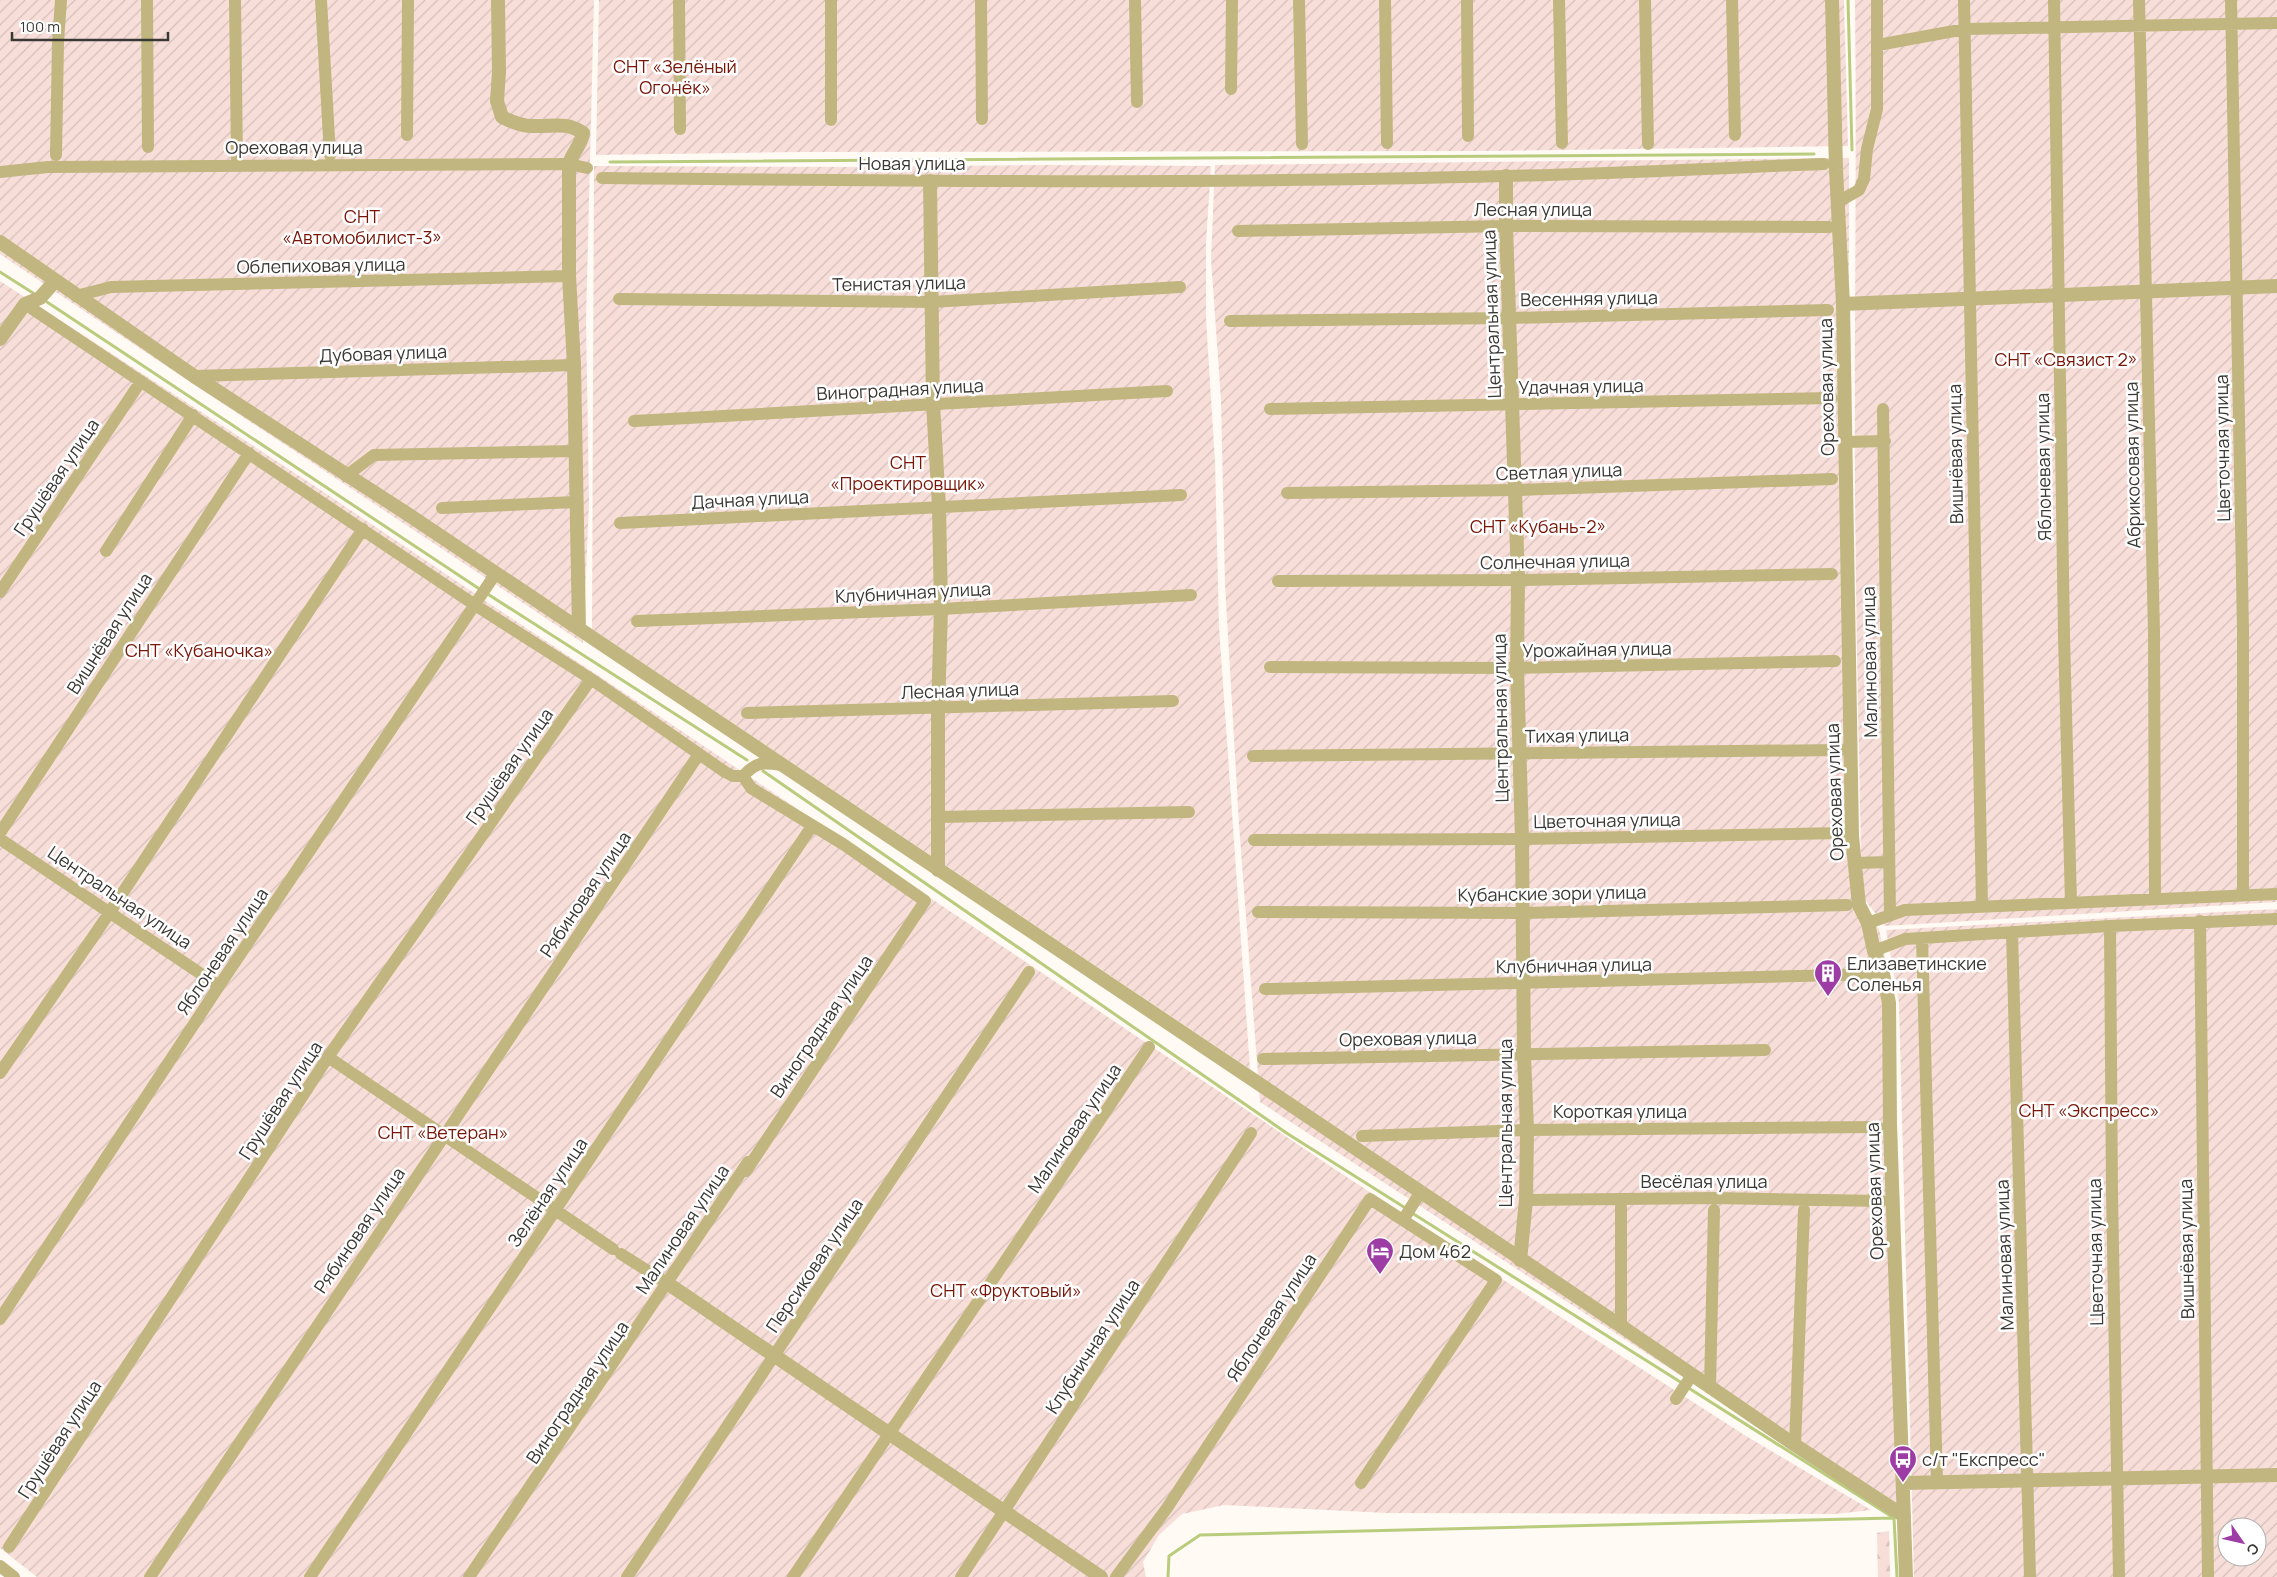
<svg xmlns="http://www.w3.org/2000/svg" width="2277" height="1577" font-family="Manrope,sans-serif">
  <defs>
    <pattern id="forest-firs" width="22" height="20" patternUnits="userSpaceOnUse" patternTransform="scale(1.25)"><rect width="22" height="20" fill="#f8ded9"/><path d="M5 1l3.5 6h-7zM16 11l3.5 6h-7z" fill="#d5bfbb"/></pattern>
    <pattern id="garden-furrows" width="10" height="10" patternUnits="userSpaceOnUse" patternTransform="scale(1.25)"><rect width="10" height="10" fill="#f8ded9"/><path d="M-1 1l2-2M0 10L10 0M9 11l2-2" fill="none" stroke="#d5bfbb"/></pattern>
  </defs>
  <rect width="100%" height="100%" fill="#fffaf3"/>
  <path fill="url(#forest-firs)" d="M1889,1531l1,46h-12l-1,-44z"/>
  <path fill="url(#garden-furrows)" fill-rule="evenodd" d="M0,0h594l-8,321 3,182 -6,140c-194,-131 -390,-257 -583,-389z
    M599,0h1245l4,146 -367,5 -679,1 -206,3z
    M1855,0h422v902l-392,24 -23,-30c-3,-135 -6,-270 -7,-405 -1,-164 2,-327 0,-491z
    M1849,158v248l10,497 20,26 11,53 4,40 15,502 -649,-422 -21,-278 -14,-240 -4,-184 -10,-141 4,-94z
    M1050,165l161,1 -5,77v76l9,143 4,165 31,442 -658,-440 2,-463 258,1z
    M0,281l310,202 167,112 -477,715z
    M478,596l160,106 695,466 215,141 198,127 125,74 -36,4 -447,-1 -164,-8 -42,9 -23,21 -16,27 3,15h-1109l-37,-29v-235z
    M2277,909v668h-363l-15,-574 -13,-73zM2227,1527h30v30h-30z"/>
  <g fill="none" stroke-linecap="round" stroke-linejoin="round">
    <path stroke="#b9cc7e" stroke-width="3" d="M1848,0l4,150
      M610,162l1204,-8
      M0,272l33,21
      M47,302l434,288
      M486,593l261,167
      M763,771l525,363 119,75
      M1412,1213l270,170
      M1687,1387l207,131 3,59
      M1168,1577l1,-21 31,-21 693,-17"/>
    <path stroke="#c1b67f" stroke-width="12" d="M147,0l1,147
      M235,0l2,161
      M321,0l9,155
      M679,0l1,129
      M831,0v120
      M981,0l1,119
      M1135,0l2,102
      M1299,0l3,144
      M1385,0l2,143
      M1467,0l1,136
      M1559,0l3,143
      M1645,0l3,144
      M1732,0l3,135
      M1964,0l18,906
      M2054,0l10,636 7,267
      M2139,0l15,632 1,267
      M2231,0l12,630v265
      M1878,45l87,-16 312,-6
      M1231,89l1,-89
      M407,135l1,-135
      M56,155l2,-113 3,-42
      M0,172l48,-5 521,-3 18,4
      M602,178c301,3 602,6 903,-2 106,-2 213,-8 319,-12
      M1838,202l21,-12 5,-11 3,-30 10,-40v-109
      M1238,231l268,-5 323,1
      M76,296l35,-9 458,-11
      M619,299l313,3 248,-15
      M25,304l450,301 116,74 134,93 8,4h10l8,12 92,56 82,57 -179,270
      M1230,321l280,-3 318,-8
      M194,376l380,-11
      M1270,409l562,-11
      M1883,409l7,506
      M634,421l533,-30
      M1845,442l40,-1
      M346,476l28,-21 200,-4
      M1287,493l229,-3 316,-11
      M442,508l133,-6
      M620,523l561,-28
      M106,551l87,-136
      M1278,581l240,-1 314,-6
      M0,592l141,-211
      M637,621l304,-12 250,-14
      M1270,667l247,1 318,-7
      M747,713l426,-12
      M1253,756l588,-6
      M743,776c13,-14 19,-14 38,-11
      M938,817l251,-5
      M0,833l249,-380
      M0,839l219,147
      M1254,840l268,-1 319,-6
      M1855,863l34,-1
      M1258,912l264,1 325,-8
      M2200,921l8,656
      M1868,923l37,-13 372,-16
      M2110,926l2,267 7,384
      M2012,932l18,645
      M1922,938l15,544
      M1874,951l31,-12 17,-1 188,-12 167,-7
      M1265,989l618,-15
      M328,1057l285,192
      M1263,1059l502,-9
      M0,1073l110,-161 253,-383
      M1362,1136l165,-6 351,-3
      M1526,1200l188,-2 168,3
      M1621,1207v119
      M1403,1220l17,-27
      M621,1254l49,31
      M0,1319l219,-333 277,-413
      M1710,1388l4,-178
      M1676,1399l16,-24
      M1795,1445l9,-235
      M9,1547l319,-490 263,-378
      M0,1566l14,11
      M150,1577l549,-823
      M310,1577l502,-751
      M469,1577l279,-415
      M627,1577l402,-605
      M793,1577l356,-530
      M961,1577l290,-444
      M1116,1577l51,-69 203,-309 126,81 -135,203"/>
    <path stroke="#c1b67f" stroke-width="14" d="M498,0l1,72 -2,29 5,16c10,5 20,9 31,9 19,1 33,-5 50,7 -1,11 -11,20 -14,31v112l5,89 5,264
      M1832,0l4,170 7,134 9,532 7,69 9,18 6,28 9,23 6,29 1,124 16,450
      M1506,176v50l12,354 -1,88 5,171 2,216 3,75 -1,70 -6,60
      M930,181l3,223 6,102 2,103 -3,100v161
      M0,242l194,134 215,139 1212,811 174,119 109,71
      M1843,304l434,-18
      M0,339l25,-35 15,-6 15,-17
      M670,1285l431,292
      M1903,1483l374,-8"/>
  </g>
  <defs>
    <g id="building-pin" transform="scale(1.4375)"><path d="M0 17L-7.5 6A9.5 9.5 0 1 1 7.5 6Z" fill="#9d3ca4" stroke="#fff"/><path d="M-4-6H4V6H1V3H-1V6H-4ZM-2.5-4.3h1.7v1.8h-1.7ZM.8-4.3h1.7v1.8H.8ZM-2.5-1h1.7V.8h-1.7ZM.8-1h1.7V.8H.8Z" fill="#fff"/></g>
    <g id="hotel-pin" transform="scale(1.4375)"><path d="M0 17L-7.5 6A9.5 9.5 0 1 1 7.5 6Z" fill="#9d3ca4" stroke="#fff"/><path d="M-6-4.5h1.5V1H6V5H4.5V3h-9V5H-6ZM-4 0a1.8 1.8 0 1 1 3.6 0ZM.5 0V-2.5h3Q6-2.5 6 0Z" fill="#fff"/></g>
    <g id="bus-pin" transform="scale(1.4375)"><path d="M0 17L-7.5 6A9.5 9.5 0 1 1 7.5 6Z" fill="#9d3ca4" stroke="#fff"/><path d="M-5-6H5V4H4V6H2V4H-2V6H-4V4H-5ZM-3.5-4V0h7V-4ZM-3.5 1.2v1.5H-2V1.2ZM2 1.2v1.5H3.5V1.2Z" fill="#fff"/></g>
  </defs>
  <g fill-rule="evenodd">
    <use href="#building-pin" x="1828" y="973"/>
    <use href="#hotel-pin" x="1380" y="1251"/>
    <use href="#bus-pin" x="1903" y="1459"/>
  </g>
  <g text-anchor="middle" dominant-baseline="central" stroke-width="5" stroke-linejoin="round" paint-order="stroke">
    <g font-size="18" fill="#781507" stroke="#fff">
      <text x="675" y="66">СНТ «Зелёный<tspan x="675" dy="21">Огонёк»</tspan></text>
      <text x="362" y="216">СНТ<tspan x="362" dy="21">«Автомобилист-3»</tspan></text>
      <text x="2066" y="359">СНТ «Связист 2»</text>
      <text x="908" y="462">СНТ<tspan x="908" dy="21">«Проектировщик»</tspan></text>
      <text x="1538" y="526">СНТ «Кубань-2»</text>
      <text x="199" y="650">СНТ «Кубаночка»</text>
      <text x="2089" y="1110">СНТ «Экспресс»</text>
      <text x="443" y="1132">СНТ «Ветеран»</text>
      <text x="1006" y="1290">СНТ «Фруктовый»</text>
    </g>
    <g font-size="18" fill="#3a3835" stroke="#fff">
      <text x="294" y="147">Ореховая улица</text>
      <text x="912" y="163">Новая улица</text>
      <text x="1533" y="209">Лесная улица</text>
      <text transform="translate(321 265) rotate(-1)">Облепиховая улица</text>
      <text transform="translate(899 283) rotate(-1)">Тенистая улица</text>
      <text transform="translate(1589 298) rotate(-1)">Весенняя улица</text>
      <text transform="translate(1491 314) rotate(-92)">Центральная улица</text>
      <text transform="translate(383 353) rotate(-2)">Дубовая улица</text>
      <text transform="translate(1581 386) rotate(-1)">Удачная улица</text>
      <text transform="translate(1826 387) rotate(-91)">Ореховая улица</text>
      <text transform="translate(900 389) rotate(-3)">Виноградная улица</text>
      <text transform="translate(2222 448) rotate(-91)">Цветочная улица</text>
      <text transform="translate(1955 454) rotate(-91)">Вишнёвая улица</text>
      <text transform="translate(2132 465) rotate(-91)">Абрикосовая улица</text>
      <text transform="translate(2043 467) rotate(-91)">Яблоневая улица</text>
      <text transform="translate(1559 471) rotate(-2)">Светлая улица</text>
      <text transform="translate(56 477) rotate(-56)">Грушёвая улица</text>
      <text transform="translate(750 499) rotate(-3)">Дачная улица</text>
      <text transform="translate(1555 561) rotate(-1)">Солнечная улица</text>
      <text transform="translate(913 592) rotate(-3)">Клубничная улица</text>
      <text transform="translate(109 633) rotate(-57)">Вишнёвая улица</text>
      <text transform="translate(1597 649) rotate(-1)">Урожайная улица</text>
      <text transform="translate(1869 662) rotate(-91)">Малиновая улица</text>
      <text transform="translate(960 690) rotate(-2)">Лесная улица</text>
      <text transform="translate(1500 718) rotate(-91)">Центральная улица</text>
      <text transform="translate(1577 735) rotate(-1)">Тихая улица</text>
      <text transform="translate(509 766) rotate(-55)">Грушёвая улица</text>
      <text transform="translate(1834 792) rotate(-92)">Ореховая улица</text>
      <text transform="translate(1607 820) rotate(-1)">Цветочная улица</text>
      <text transform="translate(1552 893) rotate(-1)">Кубанские зори улица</text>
      <text transform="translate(585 894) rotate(-56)">Рябиновая улица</text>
      <text transform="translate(120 897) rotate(34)">Центральная улица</text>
      <text transform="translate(222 951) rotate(-56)">Яблоневая улица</text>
      <text transform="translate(1574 965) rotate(-1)">Клубничная улица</text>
      <text transform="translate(821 1026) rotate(-56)">Виноградная улица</text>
      <text transform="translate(1408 1038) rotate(-1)">Ореховая улица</text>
      <text transform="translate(280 1100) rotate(-57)">Грушёвая улица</text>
      <text x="1620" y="1111">Короткая улица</text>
      <text transform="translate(1505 1123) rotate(-90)">Центральная улица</text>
      <text transform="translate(1074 1128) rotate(-56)">Малиновая улица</text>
      <text x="1704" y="1181">Весёлая улица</text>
      <text transform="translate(1874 1191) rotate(-92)">Ореховая улица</text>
      <text transform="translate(547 1192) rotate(-56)">Зелёная улица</text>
      <text transform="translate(682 1229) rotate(-56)">Малиновая улица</text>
      <text transform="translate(359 1230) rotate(-56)">Рябиновая улица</text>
      <text transform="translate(2186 1249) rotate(-91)">Вишнёвая улица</text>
      <text transform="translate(2095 1252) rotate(-91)">Цветочная улица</text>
      <text transform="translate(2004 1255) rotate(-92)">Малиновая улица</text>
      <text transform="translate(814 1265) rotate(-56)">Персиковая улица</text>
      <text transform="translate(1271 1317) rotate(-57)">Яблоневая улица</text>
      <text transform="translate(1092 1346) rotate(-57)">Клубничная улица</text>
      <text transform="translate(577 1392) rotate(-56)">Виноградная улица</text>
      <text transform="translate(59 1439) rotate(-57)">Грушёвая улица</text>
    </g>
    <g font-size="18" fill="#3a3835" stroke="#fff" text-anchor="start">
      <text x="1847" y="963">Елизаветинские<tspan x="1847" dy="21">Соленья</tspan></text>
      <text x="1399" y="1251">Дом 462</text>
      <text x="1922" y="1459">с/т "Експресс"</text>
    </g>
  </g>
  <g transform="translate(2242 1542) rotate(124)"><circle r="24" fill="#ffffff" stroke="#b0afae"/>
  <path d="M0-4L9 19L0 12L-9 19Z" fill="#9d3ca4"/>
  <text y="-8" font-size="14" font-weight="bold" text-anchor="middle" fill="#3a3835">С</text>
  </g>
  <path d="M12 32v8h156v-8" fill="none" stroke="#3a3835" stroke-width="2.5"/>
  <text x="20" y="32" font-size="15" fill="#3a3835" stroke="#ffffff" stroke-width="4" paint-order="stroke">100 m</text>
</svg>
